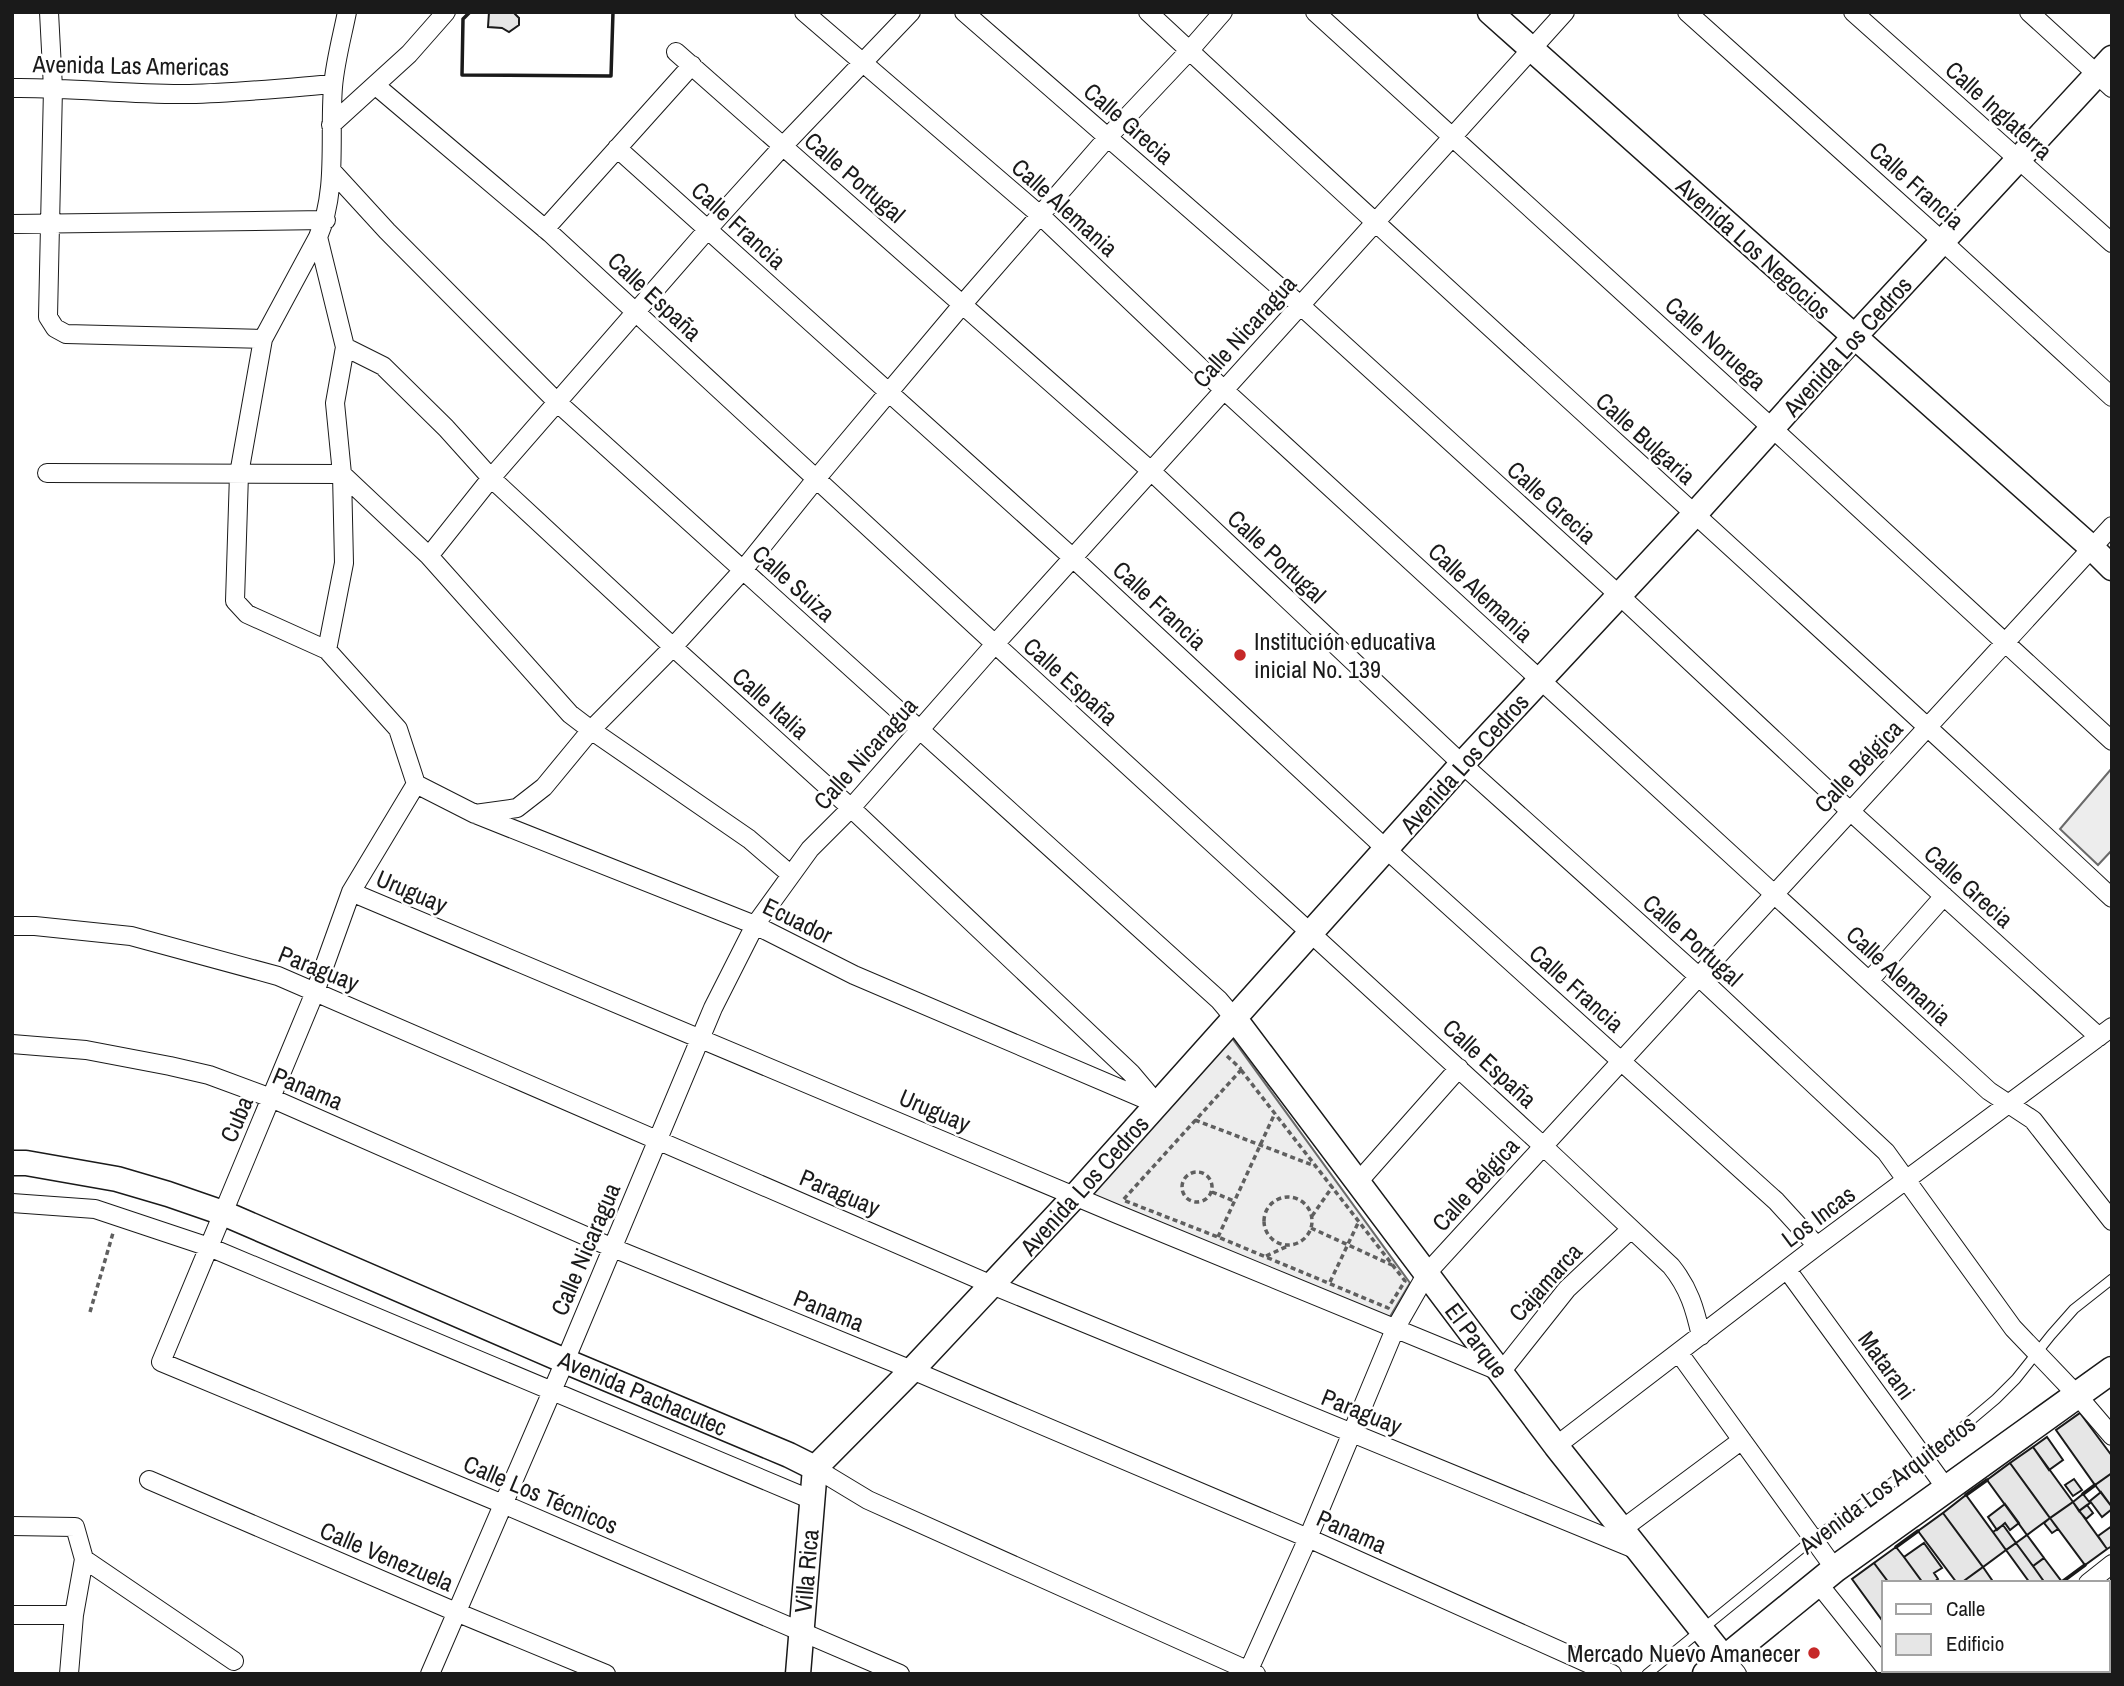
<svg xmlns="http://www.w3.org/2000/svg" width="2124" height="1686" font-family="'Archivo Narrow',sans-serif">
  <rect width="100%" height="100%" fill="#fff"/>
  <path fill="#ededed" stroke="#6a6a6a" stroke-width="2" d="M2112,768v82l-14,15 -38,-36z
    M1232,1038l178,245 -22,37 -300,-127z"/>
  <path fill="#e6e6e6" stroke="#1a1a1a" stroke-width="2" d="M489,12h24l6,6v7l-10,7 -7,-4 -14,-1z
    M2080,1413l32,43v17l-17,12 -39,-55z
    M2047,1437l16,23 -14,10 -16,-23z
    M2033,1447l40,55 -23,16 -40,-55z
    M2010,1463l40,55 -23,17 -40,-55z
    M2112,1473v34l-17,-22z
    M2074,1479l8,11 -9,6 -8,-11z
    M2101,1492l11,15v2l-10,8 -12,-16z
    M2083,1494l7,9 -11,8 -6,-9z
    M1966,1495l40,55 -23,17 -40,-54z
    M2073,1502l34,47 -22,16 -35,-47z
    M2005,1504l14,19 -9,7 -5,-7 -8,7 -9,-13z
    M2087,1505l6,8 -7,6 -7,-8z
    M1943,1513l40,54 -22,16h-4l-39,-52z
    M2050,1518l8,11 -6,4 -8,-10z
    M2003,1525l13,18 -10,7 -13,-18z
    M2112,1526v20l-5,3 -9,-13z
    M2027,1535l17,23 -11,8 -17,-23z
    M1924,1543l18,25 -8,5 4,6 -5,4h-10l-19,-26z
    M2016,1543l17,23 12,17h-15l-24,-33z
    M1896,1547l8,10 19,26h-34l-15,-20z
    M2044,1558l18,24 -1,1h-16l-12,-17z
    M1874,1563l15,20h-5v40l-32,-44z
    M1983,1567l11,16h-33z
    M1919,1670h22l-5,4h-15z"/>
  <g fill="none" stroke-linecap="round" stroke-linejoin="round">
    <g stroke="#1a1a1a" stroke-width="11">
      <path id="lane" d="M1647,1674l166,-135 112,-80 71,-60 20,-20 35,-44 23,-26 38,-30"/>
    </g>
    <g stroke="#1a1a1a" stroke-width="20">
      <path id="street" d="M49,12l4,76 -5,229 7,11 11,6 197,5
        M804,12l236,203 184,175 765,701 44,29 79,101
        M964,12l336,293 319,290 231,216 249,226
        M1148,12c319,298 645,588 964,886
        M1315,12l457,416 340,313
        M1687,12l255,229 170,156
        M1853,12l259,231
        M2029,12l83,76
        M676,52l475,419 311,293 236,212 188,176 127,176 64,67 35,41
        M375,85l175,148 445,411 548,502 128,120c18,22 24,43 30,70
        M12,88c59,-1 118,7 177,6 48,-1 96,-6 144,-10
        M331,125l78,-71 37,-42
        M617,148l456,410 313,291 390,352 41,45
        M332,171l55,60 171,172 661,597 16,19
        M12,224l314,-4
        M545,229l147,-164
        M318,237l-55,102 -24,135 -4,127 12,13 80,36 71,79 18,55
        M345,347l38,19 63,62 45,50 182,169 178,161 280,265 27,32
        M47,473l295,1 87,82 141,158 21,16 158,109 41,35
        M429,556l62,-78 217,-249 75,-83 128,-134
        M327,650l17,-87 -2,-89 -7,-71 10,-56 -27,-110c20,-47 11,-100 15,-150 2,-25 9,-50 14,-75
        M416,784l-65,108 -36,100 -154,370 342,142 397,170
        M416,784l59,30 280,111 99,50 300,128
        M475,814l42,-6 27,-21 47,-57 82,-83 70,-77 73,-91 146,-174 146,-168 81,-86 34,-39
        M351,892l766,322 384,158 66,-83 64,-60
        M12,926h23l96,10 147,40 714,309 645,265
        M1869,981l75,-85
        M12,1044l74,6 84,16 39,9 62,23 342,150 299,122 396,168 304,136
        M1358,1182l101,-114
        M12,1203l83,6 114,38 603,253
        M1788,1271l158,217
        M1679,1353l156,216
        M1556,1446l261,-200 295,-219
        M815,1468l53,32 388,174
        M149,1480l307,132 150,62
        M12,1526l63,1 9,32 -10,56 -5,59
        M1621,1530l121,-90
        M84,1559l150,102
        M1817,1582l67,84
        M2088,1583l24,-19
        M12,1615h62
        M1724,1658l13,16
        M430,1674l135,-313 148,-353 42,-83 55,-76 41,-41 144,-164 570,-632
        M1247,1674l61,-136 87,-209 32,-56 685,-747
        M1969,1674l4,-4"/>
    </g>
    <g stroke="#1a1a1a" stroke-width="27">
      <path id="secondary" d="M1490,12l602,536 20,20
        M1235,1019l321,427 168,212
        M12,1163h14l91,16 51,15 55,19 342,148 224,94 26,13
        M815,1468l97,-98 163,-174 387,-432 232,-249 160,-178 258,-279
        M798,1674l17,-206"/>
    </g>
    <g stroke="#1a1a1a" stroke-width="29">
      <path id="primary" d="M1706,1674l129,-105 277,-199"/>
    </g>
    <path stroke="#5f5f5f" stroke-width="3.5" stroke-dasharray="5 3.5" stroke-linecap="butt" d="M1227,1056l14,13
      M1241,1070l164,211 -17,27 -170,-71 -95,-37z
      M1195,1120l120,46
      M1182 1187a15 15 0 1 1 30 0a15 15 0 1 1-30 0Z
      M1212,1192l22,9
      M1264 1221a24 24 0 1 1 48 0a24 24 0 1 1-48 0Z
      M1312,1216l21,-30
      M1311,1228l81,37
      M1218,1237l57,-124
      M1266,1256l22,-10
      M1330,1282l29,-61
      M90,1312l23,-79"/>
    <use href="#lane" stroke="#fff" stroke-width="9"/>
    <use href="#street" stroke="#fff" stroke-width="18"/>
    <use href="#secondary" stroke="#fff" stroke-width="24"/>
    <use href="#primary" stroke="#fff" stroke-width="26"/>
    <path stroke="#1a1a1a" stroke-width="3.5" d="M470,12l-7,7 -1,56 149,1 2,-64
      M2083,1494l12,-9
      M1966,1495l21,-15
      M1896,1547l22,-16
      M2062,1582l23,-17"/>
  </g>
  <g fill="#c62828" stroke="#fff" stroke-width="2.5">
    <circle cx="1240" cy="655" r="7"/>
    <circle cx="1814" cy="1653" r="7"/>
  </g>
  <g text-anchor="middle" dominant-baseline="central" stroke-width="5" stroke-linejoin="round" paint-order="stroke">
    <g font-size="24" fill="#1a1a1a" stroke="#fff">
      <text transform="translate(131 65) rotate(1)">Avenida Las Americas</text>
      <text transform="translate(1999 110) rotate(42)">Calle Inglaterra</text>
      <text transform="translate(1129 123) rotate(41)">Calle Grecia</text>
      <text transform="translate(855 177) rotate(41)">Calle Portugal</text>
      <text transform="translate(1917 185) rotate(42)">Calle Francia</text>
      <text transform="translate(1065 207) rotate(42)">Calle Alemania</text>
      <text transform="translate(739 225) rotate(42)">Calle Francia</text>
      <text transform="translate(1754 248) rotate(42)">Avenida Los Negocios</text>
      <text transform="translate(655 296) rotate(43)">Calle España</text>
      <text transform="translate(1244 331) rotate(-48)">Calle Nicaragua</text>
      <text transform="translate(1716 343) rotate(42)">Calle Noruega</text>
      <text transform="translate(1847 346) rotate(-48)">Avenida Los Cedros</text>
      <text transform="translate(1646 438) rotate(42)">Calle Bulgaria</text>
      <text transform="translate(1552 502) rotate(42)">Calle Grecia</text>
      <text transform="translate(1277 556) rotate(43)">Calle Portugal</text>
      <text transform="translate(794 583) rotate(42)">Calle Suiza</text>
      <text transform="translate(1481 592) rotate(43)">Calle Alemania</text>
      <text transform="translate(1160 605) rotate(43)">Calle Francia</text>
      <text transform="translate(1071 681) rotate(42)">Calle España</text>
      <text transform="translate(771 703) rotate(42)">Calle Italia</text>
      <text transform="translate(865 753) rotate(-48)">Calle Nicaragua</text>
      <text transform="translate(1464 763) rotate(-48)">Avenida Los Cedros</text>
      <text transform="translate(1858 766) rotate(-47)">Calle Bélgica</text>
      <text transform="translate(1969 886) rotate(42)">Calle Grecia</text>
      <text transform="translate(412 891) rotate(23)">Uruguay</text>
      <text transform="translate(798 920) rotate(26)">Ecuador</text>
      <text transform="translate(1693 940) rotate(42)">Calle Portugal</text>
      <text transform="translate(319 968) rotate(22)">Paraguay</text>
      <text transform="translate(1899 975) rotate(43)">Calle Alemania</text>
      <text transform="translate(1577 988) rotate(42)">Calle Francia</text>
      <text transform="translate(1490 1063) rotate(43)">Calle España</text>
      <text transform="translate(308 1088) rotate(23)">Panama</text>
      <text transform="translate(935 1110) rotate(23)">Uruguay</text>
      <text transform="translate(236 1119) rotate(-67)">Cuba</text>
      <text transform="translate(1475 1184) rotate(-48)">Calle Bélgica</text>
      <text transform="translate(1084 1185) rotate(-48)">Avenida Los Cedros</text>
      <text transform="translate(840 1192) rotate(23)">Paraguay</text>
      <text transform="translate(1818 1216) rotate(-37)">Los Incas</text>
      <text transform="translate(585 1249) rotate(-67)">Calle Nicaragua</text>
      <text transform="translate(1545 1282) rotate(-48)">Cajamarca</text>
      <text transform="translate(829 1310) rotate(22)">Panama</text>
      <text transform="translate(1477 1340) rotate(53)">El Parque</text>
      <text transform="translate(1887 1365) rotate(54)">Matarani</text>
      <text transform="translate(643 1393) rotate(23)">Avenida Pachacutec</text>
      <text transform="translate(1362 1411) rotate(22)">Paraguay</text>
      <text transform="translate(1887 1484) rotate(-37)">Avenida Los Arquitectos</text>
      <text transform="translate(541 1494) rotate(23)">Calle Los Técnicos</text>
      <text transform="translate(1352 1531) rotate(24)">Panama</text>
      <text transform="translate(387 1556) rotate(23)">Calle Venezuela</text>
      <text transform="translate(806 1571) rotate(-85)">Villa Rica</text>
    </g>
    <g font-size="24" fill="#1a1a1a" stroke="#fff" text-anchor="start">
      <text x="1254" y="641">Institución educativa<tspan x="1254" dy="28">inicial No. 139</tspan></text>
      <text x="1800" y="1653" text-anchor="end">Mercado Nuevo Amanecer</text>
    </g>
  </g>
  <rect width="2124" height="1686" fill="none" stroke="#1a1a1a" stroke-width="28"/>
  <rect x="1882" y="1581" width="228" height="91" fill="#ffffff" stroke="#a3a3a3" stroke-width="2"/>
  <rect x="1896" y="1604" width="35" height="10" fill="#ffffff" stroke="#a3a3a3" stroke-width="2"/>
  <text x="1946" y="1616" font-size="21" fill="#1a1a1a">Calle</text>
  <rect x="1896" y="1634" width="35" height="21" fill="#e6e6e6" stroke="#a3a3a3" stroke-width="2"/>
  <text x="1946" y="1651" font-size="21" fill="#1a1a1a">Edificio</text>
</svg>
